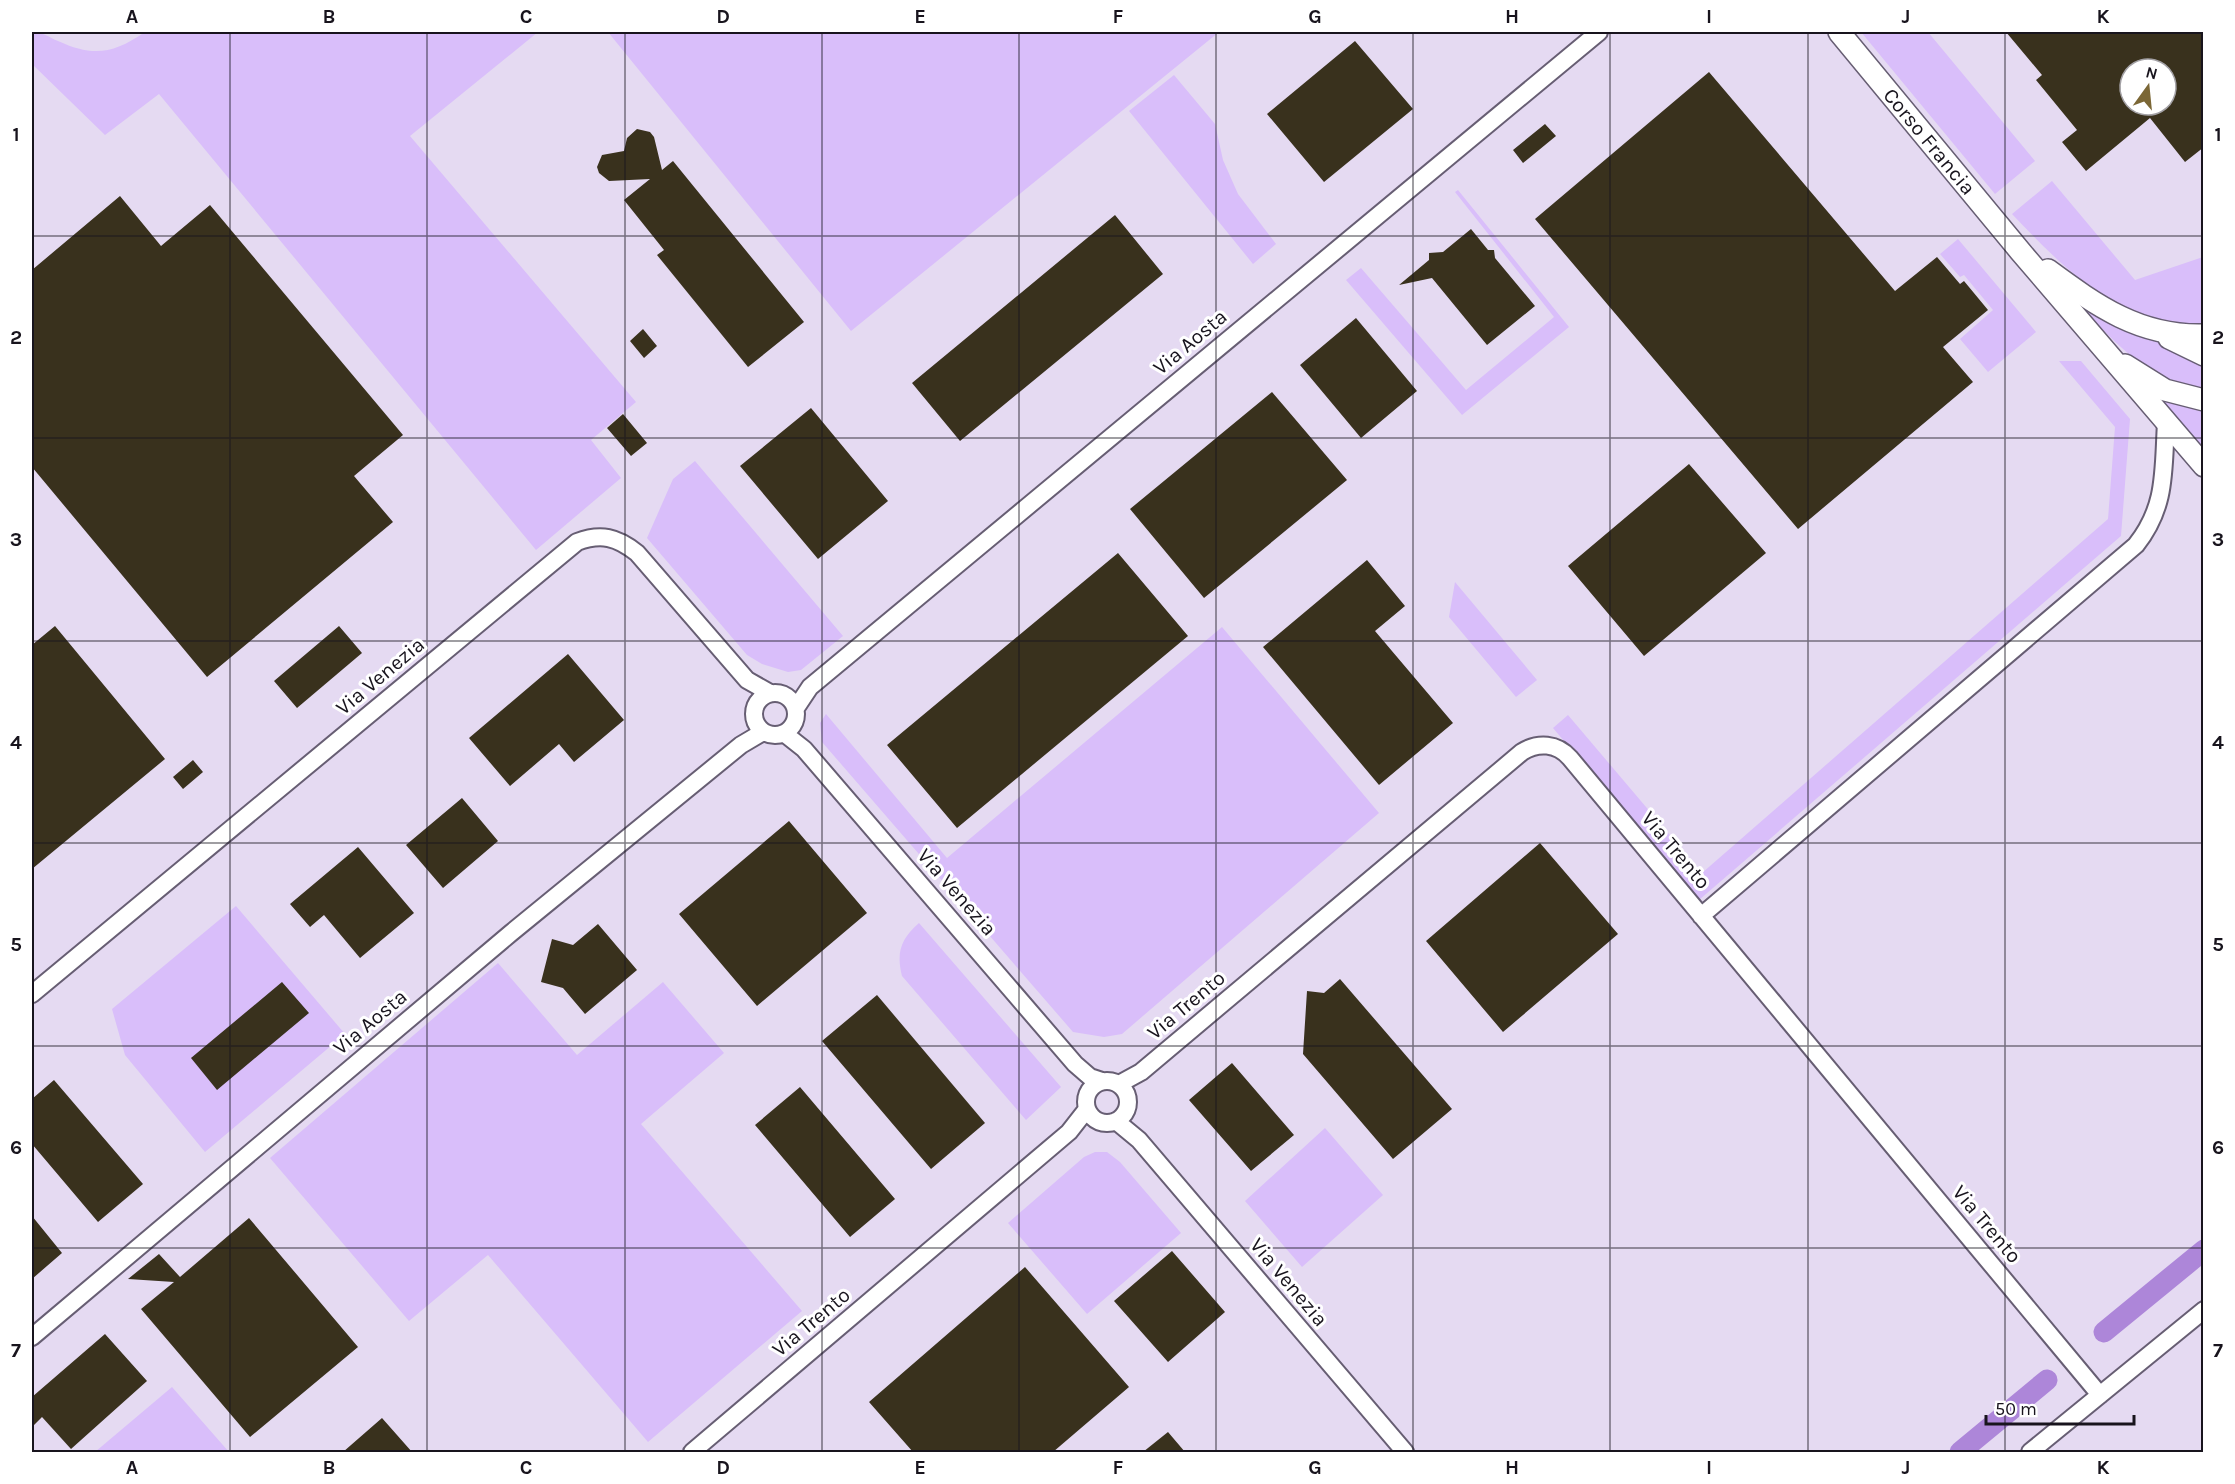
<svg xmlns="http://www.w3.org/2000/svg" width="2235" height="1484" font-family="Karla,sans-serif">
  <rect width="100%" height="100%" fill="#e5daf2"/>
  <path fill="#d9befa" d="M32,32c9,-1 17,5 26,9 35,16 55,13 87,-9h393l-128,104 226,266 -45,38 30,38 -85,72 -377,-456 -54,41 -73,-71z
    M608,32h611l-368,299z
    M1861,32h67l107,129 -40,33z
    M1174,75l41,49 8,36 15,34 38,50 -23,20 -124,-153z
    M2052,181l83,99 68,-23v68c-77,9 -142,-60 -191,-111z
    M1458,190l111,137 -107,88 -116,-135 15,-12 105,122 88,-73 -99,-125z
    M1958,239l78,93 -48,40 -28,-33 33,-29 -29,-35 -4,2 -20,-23z
    M2071,297l132,67v29c-57,-13 -92,-55 -132,-96z
    M2059,361h22l49,58 -9,117 -422,364 -146,-172 15,-13 134,158 406,-354 7,-92z
    M2147,386l56,23v41z
    M695,461l148,175 -42,34 -13,2 -26,-8 -15,-9 -100,-117 26,-59z
    M1455,582l82,98 -21,17 -67,-80z
    M1222,627l157,186 -257,221 -18,3 -31,-5 -251,-290 -2,-19 6,-9 121,144z
    M236,906l109,128 -140,118 -80,-97 -13,-46z
    M919,923l142,164 -35,33 -124,-144c-6,-24 -1,-37 17,-53z
    M498,963l79,92 86,-73 61,71 -83,71 161,187 -154,131 -160,-187 -79,66 -139,-163z
    M1325,1128l58,67 -81,72 -57,-66z
    M1095,1152h12l13,10 61,71 -94,81 -79,-91 76,-66z
    M172,1387l57,65h-134z"/>
  <g fill="none" stroke-linecap="round" stroke-linejoin="round">
    <path stroke="#ad86d9" stroke-width="21" d="M2104,1332l100,-82
      M1960,1452l87,-72"/>
  </g>
  <path fill="#39311d" fill-rule="evenodd" d="M2006,32h198v115l-19,15 -35,-44 -64,53 -24,-29 15,-12 -41,-50 6,-5zM2130,69h36v36h-36z
    M1355,41l58,68 -89,73 -57,-68z
    M1709,72l186,219 42,-34 23,27 4,-3 24,29 -45,37 30,35 -175,147 -263,-310z
    M1545,124l11,12 -33,27 -10,-13z
    M637,129l13,3 4,5 8,33 11,-9 131,161 -56,45 -91,-112 7,-5 -40,-50 26,-21 -41,2 -10,-8 -2,-6 5,-12 22,-4 3,-13z
    M120,196l41,50 49,-41 193,230 -49,41 39,46 -186,155 -175,-210v-197z
    M1115,215l48,59 -203,167 -48,-58z
    M1471,229l17,21h6l1,8 40,48 -48,39 -55,-67 -33,7 30,-25v-7l14,-1z
    M1356,318l61,73 -56,47 -61,-73z
    M643,329l14,17 -13,12 -14,-17z
    M1272,392l75,88 -143,118 -74,-89z
    M811,408l77,93 -70,58 -78,-93z
    M623,414l24,29 -16,13 -24,-28z
    M1689,464l77,89 -122,103 -76,-90z
    M1118,553l70,83 -231,192 -70,-83z
    M1367,560l38,46 -30,25 78,92 -74,62 -116,-138z
    M55,626l110,133 -133,110v-224z
    M339,626l23,27 -65,55 -23,-27z
    M568,654l56,66 -50,42 -15,-18 -49,42 -41,-48z
    M193,760l10,12 -20,17 -10,-12z
    M462,798l36,43 -55,47 -37,-43z
    M789,821l78,92 -110,93 -78,-92z
    M1540,843l78,91 -115,98 -77,-91z
    M358,847l56,66 -54,45 -36,-43 -14,12 -20,-23z
    M598,924l39,46 -52,44 -22,-26 -22,-6 11,-43 21,6z
    M1340,979l112,130 -59,50 -90,-105 4,-63 17,2z
    M282,982l27,31 -92,77 -26,-32z
    M877,995l108,128 -54,46 -109,-128z
    M1232,1063l62,72 -43,36 -62,-71z
    M54,1080l89,104 -45,38 -66,-78v-45z
    M800,1087l95,112 -45,38 -95,-112z
    M32,1216l30,37 -30,26z
    M249,1218l109,129 -108,90 -109,-128 33,-27 -46,-3 31,-25 21,23z
    M1172,1251l53,61 -57,50 -54,-61z
    M1025,1267l104,120 -76,65h-140l-44,-50z
    M105,1334l42,47 -76,68 -29,-32 -10,10v-30z
    M382,1418l30,34h-69z
    M1168,1432l17,20h-42z"/>
  <g fill="none" stroke-linecap="round" stroke-linejoin="round">
    <g stroke="#675e73" stroke-width="20">
      <path id="minor" d="M754 714a21 21 0 1 1 42 0a21 21 0 1 1-42 0Z
        M796,708l14,-21 789,-655
        M785,734l19,15 271,315 15,13 12,4
        M1701,916l435,-371c31,-39 27,-75 30,-122
        M32,994l545,-452c24,-9 40,-5 60,11l110,127 23,13
        M1086 1102a21 21 0 1 1 42 0a21 21 0 1 1-42 0Z
        M1119,1084l22,-12 381,-320c16,-10 35,-9 48,6l530,637
        M1116,1121l23,19 266,312
        M32,1337l479,-404 230,-188 22,-13
        M692,1452l377,-320 18,-23
        M2030,1452l174,-142"/>
    </g>
    <g stroke="#675e73" stroke-width="24">
      <g id="tertiary">
        <path id="s1" d="M1839,32l181,219 184,215"/>
        <path d="M2048,270c49,36 92,67 156,65"/>
        <path d="M2169,338l35,17"/>
        <path d="M2125,365l40,25 39,10"/>
      </g>
    </g>
    <use href="#minor" stroke="#fff" stroke-width="16"/>
    <use href="#tertiary" stroke="#fff" stroke-width="21"/>
  </g>
  <path fill="none" stroke="#18141d" stroke-width="1.5" stroke-opacity="0.55" d="M230,32v1420M427,32v1420M625,32v1420M822,32v1420M1019,32v1420M1216,32v1420M1413,32v1420M1610,32v1420M1808,32v1420M2005,32v1420M32,236h2172M32,438h2172M32,641h2172M32,843h2172M32,1046h2172M32,1248h2172"/>
  <g text-anchor="middle" dominant-baseline="central" stroke-width="6" stroke-linejoin="round" paint-order="stroke">
    <g font-size="21" fill="#18141d" stroke="#fff">
      <text stroke="none"><textPath href="#s1" startOffset="142">Corso Francia</textPath></text>
      <text transform="translate(1190 342) rotate(-40)">Via Aosta</text>
      <text transform="translate(380 676) rotate(-40)">Via Venezia</text>
      <text transform="translate(1676 850) rotate(50)">Via Trento</text>
      <text transform="translate(957 892) rotate(49)">Via Venezia</text>
      <text transform="translate(1186 1005) rotate(-40)">Via Trento</text>
      <text transform="translate(370 1022) rotate(-40)">Via Aosta</text>
      <text transform="translate(1987 1224) rotate(50)">Via Trento</text>
      <text transform="translate(1289 1282) rotate(50)">Via Venezia</text>
      <text transform="translate(811 1322) rotate(-40)">Via Trento</text>
    </g>
  </g>
  <rect width="2235" height="1484" fill="none" stroke="#ffffff" stroke-width="66"/>
  <g transform="translate(2148 87) rotate(15)"><circle r="28" fill="#ffffff" stroke="#a3a1a5" stroke-width="1.5"/>
  <path d="M0-4.5L10 22L0 15L-10 22Z" fill="#7b6736"/>
  <text y="-9" font-size="16" font-weight="bold" text-anchor="middle" fill="#18141d">N</text>
  </g>
  <path d="M1986 1415v9h148v-9" fill="none" stroke="#18141d" stroke-width="3"/>
  <text x="1995" y="1415" font-size="18" fill="#18141d" stroke="#ffffff" stroke-width="4.5" paint-order="stroke">50 m</text>
  <rect x="33" y="33" width="2169" height="1418" fill="none" stroke="#18141d" stroke-width="2"/>
  <g font-size="20" text-anchor="middle" font-weight="bold" fill="#18141d">
    <text x="132" y="23">A</text>
    <text x="329" y="23">B</text>
    <text x="526" y="23">C</text>
    <text x="723" y="23">D</text>
    <text x="920" y="23">E</text>
    <text x="1118" y="23">F</text>
    <text x="1315" y="23">G</text>
    <text x="1512" y="23">H</text>
    <text x="1709" y="23">I</text>
    <text x="1906" y="23">J</text>
    <text x="2103" y="23">K</text>
    <text x="16" y="141">1</text>
    <text x="2218" y="141">1</text>
    <text x="16" y="344">2</text>
    <text x="2218" y="344">2</text>
    <text x="16" y="546">3</text>
    <text x="2218" y="546">3</text>
    <text x="16" y="749">4</text>
    <text x="2218" y="749">4</text>
    <text x="16" y="951">5</text>
    <text x="2218" y="951">5</text>
    <text x="16" y="1154">6</text>
    <text x="2218" y="1154">6</text>
    <text x="16" y="1357">7</text>
    <text x="2218" y="1357">7</text>
    <text x="132" y="1474">A</text>
    <text x="329" y="1474">B</text>
    <text x="526" y="1474">C</text>
    <text x="723" y="1474">D</text>
    <text x="920" y="1474">E</text>
    <text x="1118" y="1474">F</text>
    <text x="1315" y="1474">G</text>
    <text x="1512" y="1474">H</text>
    <text x="1709" y="1474">I</text>
    <text x="1906" y="1474">J</text>
    <text x="2103" y="1474">K</text>
  </g>
</svg>
